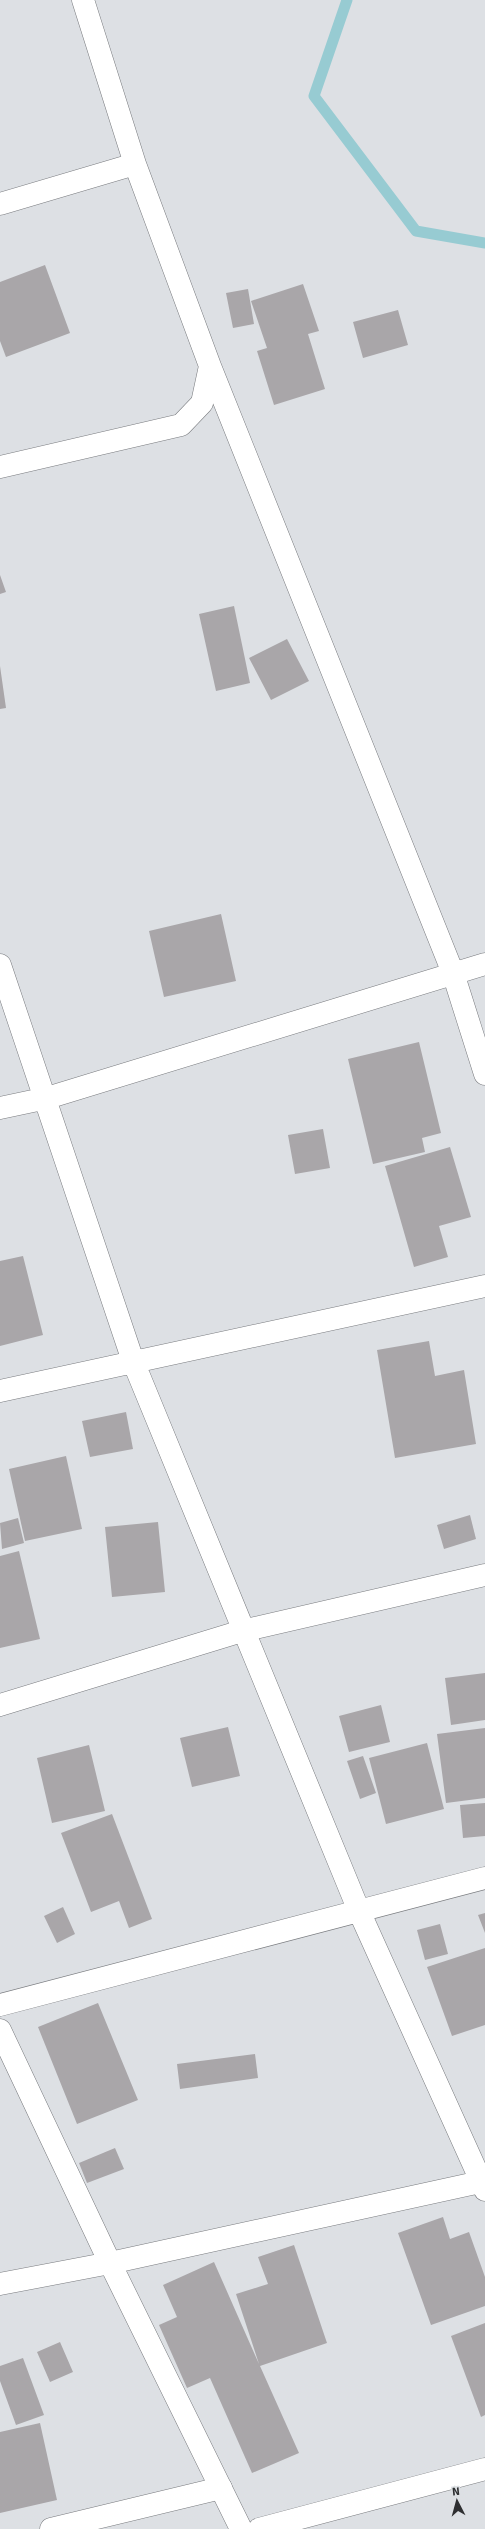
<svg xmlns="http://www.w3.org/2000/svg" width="485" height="2529" font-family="Signika,sans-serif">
  <rect width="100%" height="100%" fill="#dde0e4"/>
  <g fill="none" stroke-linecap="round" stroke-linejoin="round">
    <path stroke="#97cbd2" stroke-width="11" d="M347,0l-33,96 102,135 69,12"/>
  </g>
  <path fill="#a9a6a9" d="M45,265l25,68 -64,24 -6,-16v-59z
    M303,284l16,47 -11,3 17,55 -51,16 -17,-54 10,-3 -16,-47z
    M248,289l6,35 -21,4 -7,-35z
    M398,310l10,35 -45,13 -10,-36z
    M0,575l6,17 -6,2z
    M234,606l16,77 -34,8 -17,-77z
    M287,639l22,42 -38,19 -22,-42z
    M0,666l6,42 -6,1z
    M221,914l15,67 -72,16 -15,-66z
    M419,1042l22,91 -19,5 3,14 -52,12 -25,-105z
    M323,1129l7,39 -35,6 -7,-39z
    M450,1147l21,70 -32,9 9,31 -34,10 -29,-101z
    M23,1256l20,79 -43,11v-85z
    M429,1341l6,35 29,-6 12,74 -81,14 -18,-108z
    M126,1412l7,37 -43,8 -8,-36z
    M66,1456l16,73 -57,12 -16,-72z
    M470,1515l6,24 -32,10 -7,-24z
    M18,1518l6,25 -22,6 -2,-26z
    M158,1522l7,70 -53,5 -7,-70z
    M19,1551l21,88 -40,9v-92z
    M485,1673v47l-34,5 -6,-47z
    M381,1705l9,37 -41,10 -10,-36z
    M228,1727l12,49 -48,11 -12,-49z
    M485,1728v70l-39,5 -9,-69z
    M427,1743l17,66 -58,15 -17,-66z
    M89,1745l16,66 -53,12 -15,-65z
    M363,1756l13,37 -16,6 -13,-38z
    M485,1803v33l-22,2 -3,-33z
    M112,1814l40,105 -23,9 -10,-27 -28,11 -30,-79z
    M63,1907l12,27 -18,9 -13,-27z
    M485,1913v20l-7,-18z
    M440,1924l8,30 -23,6 -8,-30z
    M485,1948v77l-33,11 -25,-69z
    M98,2003l40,97 -61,24 -39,-97z
    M255,2054l3,24 -78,11 -3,-25z
    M115,2148l9,21 -37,14 -8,-20z
    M443,2217l7,22 19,-7 16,45v29l-54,19 -33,-92z
    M294,2245l33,98 -67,23 39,87 -47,20 -42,-95 -23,10 -28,-63 18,-8 -14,-32 51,-23 45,102 -23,-70 32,-10 -10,-27z
    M485,2323v92l-4,2 -30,-81z
    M60,2342l13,30 -23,10 -13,-30z
    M23,2358l21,57 -28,10 -16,-44v-15z
    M40,2423l17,77 -57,13v-81z"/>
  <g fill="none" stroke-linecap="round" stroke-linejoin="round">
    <g stroke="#797b7f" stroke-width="23">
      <path id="street" d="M0,204l135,-40
        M210,366l243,607 32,101
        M0,467l181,-42 21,-22 8,-37 -75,-202 -52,-164
        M0,965l133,396 226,550 126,279
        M0,1108l47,-10 438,-134
        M0,1391l485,-105
        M0,1705l242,-74 243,-56
        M0,2005l485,-127
        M0,2284l110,-21 375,-82
        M51,2529l170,-41
        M259,2529l226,-60"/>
    </g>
    <g stroke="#797b7f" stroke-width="23">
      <path id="secondary" d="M0,2030l110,233 131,266"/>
    </g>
    <use href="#street" stroke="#fff" stroke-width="22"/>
    <use href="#secondary" stroke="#fff" stroke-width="22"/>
  </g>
  <g transform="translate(457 2501) rotate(354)" stroke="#dde0e4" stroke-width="3" paint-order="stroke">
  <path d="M0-3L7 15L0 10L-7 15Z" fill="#2e2f31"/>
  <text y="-6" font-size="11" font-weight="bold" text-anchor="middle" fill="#2e2f31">N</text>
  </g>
</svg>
